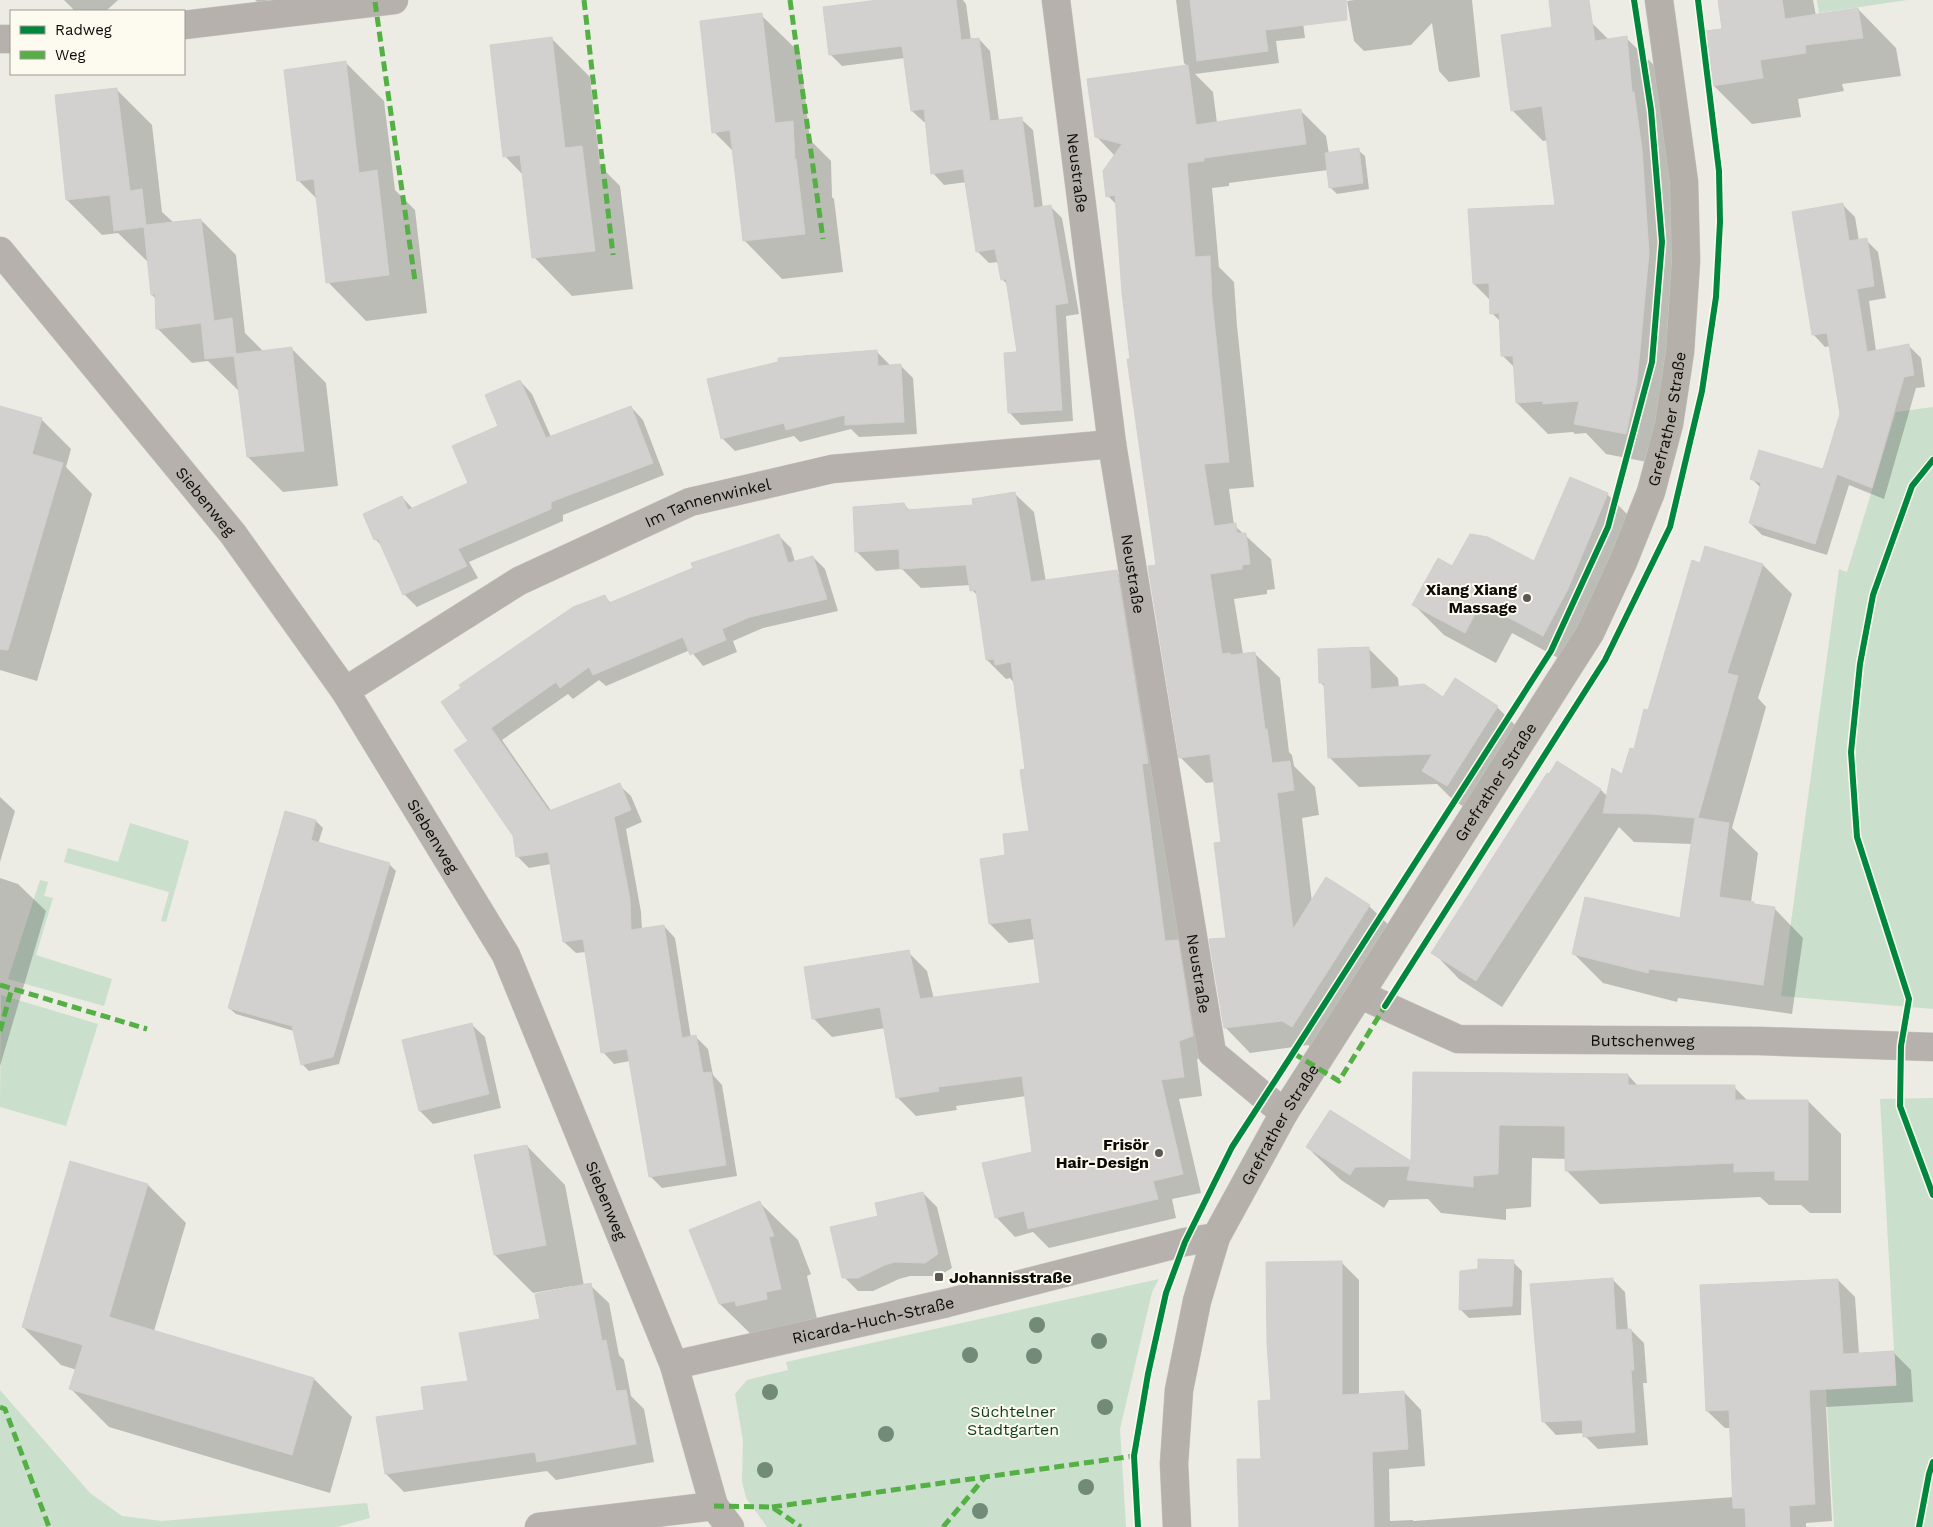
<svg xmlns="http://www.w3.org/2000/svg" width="1933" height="1527" font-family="'Work Sans',sans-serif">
  <rect width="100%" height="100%" fill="#ecebe4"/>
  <path fill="#cbdfcd" d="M1817,0h90l-88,13z
    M1933,407v602l-152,-13 58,-427 8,3 49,-160z
    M130,823l59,18 -23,81 -5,-1 8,-29 -105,-30 4,-14 50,14z
    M40,880l8,2 -4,14 9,2 -17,57 76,24 -8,27 -96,-27z
    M1,995l97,29 -32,102 -66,-19z
    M1933,1098v429h-99l-8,-137 70,-4 -16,-287z
    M1159,1279l-7,13 -32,137 6,98h-359l-21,-29 -4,-17 1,-40 -8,-47 12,-14 41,-10 -2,-8z
    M0,1390l90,103 32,23 40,5 205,-18 3,15 -33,9h-337z"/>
  <path fill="#0003" d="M64,0h54l-12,11h-31z
    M255,0h13l-6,6z
    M889,0h74l3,4 5,36 8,-1 11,12 9,70 22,-2 12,11 10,78 8,-1 11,11 17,96 -13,2 7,105 -52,4 -11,-12 9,-60 -11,-68 -6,-6 -3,-17 -10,1 -12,-12 -10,-69 -23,3 -11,-12 -6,-51h-3l-12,-11 -7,-53 -63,8 -11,-11z
    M1176,0h124l5,38 -29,3 3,22 -84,11 18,18 4,31 84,-12 25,25 3,18 29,-4 7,6 4,33 -32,5 -7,-7 -2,-17 -99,13v3l-17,2 7,79 15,15 3,44 17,161 -25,2 5,36 37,34 4,30 -8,1v4l-33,5 9,55 11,-1 26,25 9,74 3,3 2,11 21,21 4,28 -17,3 10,84 57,4 26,25 -77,120 -10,-6 -58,8 -25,-26 2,-88 -4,-96 -8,-61 -9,1 -25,-25 -32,-191 8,-1 -25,-206 -15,-155 -9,-9 7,-40 -19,-20 91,-70 -3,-3z
    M1354,0h118l8,77 -31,5 -10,-11 -7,-48 -21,22 -47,6 -10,-10 -7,-40z
    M1719,0h94l3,16 42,-7 38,39 5,28 -59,8 2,7 -46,8 3,18 -49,7 -38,-38 10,-56z
    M761,15l39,38 10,87 21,21 1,36 2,2 9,73 -61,7 -38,-39 -10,-88 -20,-20z
    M1592,23l17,17 17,-2 31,30 16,112 6,104 -22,180 -51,-10 -20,-21 -11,1 -2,-2 -25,2 -31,-31 -2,-35 -13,-13 -1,-33 -9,-9 -1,-12 -17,-17 82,-78 -8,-66 -5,1 -31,-31z
    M552,39l38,38 10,89 20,20 13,103 -61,7 -38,-39 -10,-81 -19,-20z
    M346,63l38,38 11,89 20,20 12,103 -61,8 -38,-39 -10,-82 -20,-20z
    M117,90l35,35 10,87 12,11 27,-3 35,35 9,78 19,19 27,-4 35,35 12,103 -55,6 -35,-35 -8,-65 -32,-31 -16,2 -35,-35 -1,-29 -4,-4 -3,-32 -31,-30 -16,2 -35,-35z
    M1843,205l12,12 4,24 7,-1 12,12 8,46 -17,3 7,50 33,-5 12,12 4,29 -9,1 -32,111 -35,-14 -22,70 -65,-20 -12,-12 11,-35 -9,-9 78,-6 -5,-5 16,-54 -11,-68 -5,1 -12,-13z
    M876,351l13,13v2l11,-1 13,13 4,56 -58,3 -8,-8 -51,13 -6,-6 -59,15 -13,-13z
    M520,381l12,13 19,43 80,-30 12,13 21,55 -101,40v6l-94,41 9,16 -61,29 -13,-13 -21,-47 -8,-8 27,-42 11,12 57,-26 30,-57z
    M0,407l41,12 30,30 -5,18 26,27 -55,187 -37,-11z
    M1570,479l38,16 30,30 -65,141 -61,-33 -16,30 -52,-28 -30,-30 39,-38 82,-5z
    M1014,493l20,19 12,70 70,-10 20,19 76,464 -15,4 5,37 -23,3 22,94 -29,6 4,19 -127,30 -16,-16 -18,5 -19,-20 37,-64 -7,-57 -70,10 1,4 -41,6 -19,-19 -12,-69 -53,9 -19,-19 95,-66 19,19 7,28 107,-15 -6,-45 -26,4 -19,-19 17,-68 23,-24 -3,-62 -12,-86 -5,-6 -4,1 -19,-19 -9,-64 -6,-6 -1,-5 -50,3 -19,-19 -26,2 -20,-20 48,-47 6,7 65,-5z
    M779,536l12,12 4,14 18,-5 12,12 13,42 -75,17 -30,13 4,11 -34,14 -13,-16 -84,36 -7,-6 -26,19 -5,-5 -66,46 50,72 67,-27 12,11 11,26 -16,7 15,83 1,18 22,-4 11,12 16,100 5,-1 12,12 5,26 9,10 15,91 -75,12 -12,-12 -20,-115 -16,3 -11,-12 -17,-100 -10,1 -12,-11 -13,-78 -22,4 -12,-12 -3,-20 -45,-95 135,-145 8,8z
    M1701,564l62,1 29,29 -34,104 8,9 -34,121 26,25 -7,49 6,4 17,2 29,30 -11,76 -114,-16 -1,4 -74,-19 -29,-29 107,-35 12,-75 -59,-2 -15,-15 -117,180 -43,-28 -26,-27 125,-189 43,27 7,7 14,-21 13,-26z
    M1368,648l30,30 1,10 44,11 12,-19 42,27 30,30 -50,78 -24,-15 -16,-16 -78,3 -30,-30 -3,-69 -6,-6z
    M0,797l15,14 -15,51z
    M285,812l31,9 7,7 -5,16 71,20 7,7 -57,193 -30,7 -7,-7 -8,-33 -58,-17 -7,-6z
    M0,878l18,6 28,27 -46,155z
    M471,1024l14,13 16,71 -68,16 -13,-13z
    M1414,1073l214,2 11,12h95l15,15 59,-1 33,33v79h-31l-9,-8h-32l-9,-8 -160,7 -33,-33v-12l-35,-1 -1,49 -25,2v11l-65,-7 -13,-14 -39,1 -5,8 -43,-28 -34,-33 105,17z
    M527,1146l38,39 19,101 6,-1 19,18 10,52 5,5 7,36 13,13 10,53 -98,18 -9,-9 -143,21 -18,-18 40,-63 43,-29 72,-62 32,-32v-2l-40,7 -38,-38z
    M148,1185l38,38 -32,108 160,48 38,38 -22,76 -221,-66 -38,-38 6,-19 -16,-5 -38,-38z
    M923,1193l14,14 15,61 -13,8h-29l-11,3 -26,12h-15l-14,-14 36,-60z
    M759,1202l39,38 13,34 -4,2 12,51 -60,15 -39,-38z
    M1341,1262l18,18v115l45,-3 17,18 4,56 -36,3 1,52 22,-1 2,1 320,-24 -3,-69h-6l-18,-17 131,-131 17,17 4,57 34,-2 18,18 2,32 -87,5 6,114 -26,2v4h-566l22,-67 11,-59z
    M1513,1262l9,9 -1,44 -52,3 -9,-9z
    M1612,1279l13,13 3,38h3l13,13 3,40h-4l5,62 -50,4 -13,-13 -1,-3 -28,2 -13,-14z"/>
  <path fill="#d2d1cf" stroke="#d2d0cf" d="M878,0h78l5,40 18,-2 11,83 32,-4 12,91 17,-3 17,98 -13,2 7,105 -54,3 -4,-60 13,-1 -11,-73 -5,1 -6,-31 -19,3 -13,-83 -32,5 -7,-65 -13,2 -9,-65 -73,9 -6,-48z
    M1190,0h156l1,20 -82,10 3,21 -71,10z
    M1549,0h40l6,41 32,-5 5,56h2l8,57 7,104 -12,129 -11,52 -52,-10 5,-23 -36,3v-3l-27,2 -3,-47h-12l-2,-43 -9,1 -1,-31 -16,1 -5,-75 87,-4 -13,-99 -31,5 -10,-76 51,-8z
    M1718,0h64l3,19 73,-11 5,30 -58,7 1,8 -46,7 3,18 -51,8 -8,-55 18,-2z
    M762,13l13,110 18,-2 2,39 1,-1 9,75 -62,7 -13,-111 -18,3 -12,-112z
    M552,37l13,111 17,-2 13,105 -63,7 -12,-103 -17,2 -13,-112z
    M346,61l13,112 18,-3 12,105 -63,8 -12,-104 -17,2 -13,-111z
    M1188,65l8,60 105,-16 5,35 -102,14v3l-17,2 8,94 15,-1 2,44 17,162 -25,2 10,62 22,-3 1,10h9l4,31 -8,1v4l-32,5 12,80 8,-1 1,2 24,-3 10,77h2l5,34 18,-2 4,29 -17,3 16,136 33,-52 44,28 -78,122 -10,-6 -58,7 -15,-89 17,-1 -12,-95 7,-1 -11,-88 -31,4 -31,-192 8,-1 -29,-206h3l-8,-66 -7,-98 -9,2 -3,-26 19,-27 -27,-7 -8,-58z
    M117,88l13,103 12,-2 4,36 55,-6 13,102 18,-3 4,36 56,-7 12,104 -57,6 -13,-101 -29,3 -4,-36 -45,6 -1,-35 -4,1 -7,-68 -30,4 -4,-36 -44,5 -11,-105z
    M1359,148l4,35 -34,5 -4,-35z
    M1843,203l6,38 18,-3 4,24 3,24 -17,3 10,63 42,-8 5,31 -10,2 -32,111 -35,-14 -22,70 -66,-21 12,-40 -11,-4 9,-29 77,23 -13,-4 17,-55 -13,-81 -15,2 -20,-123z
    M877,350l1,16 23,-2 3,58 -59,3v-10l-59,15 -2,-7 -63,16 -14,-60 71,-17v-4z
    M520,380l26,58 85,-32 22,57 -102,39v7l-93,40 9,17 -64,29 -25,-56 -4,1 -11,-26 39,-18 6,14 60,-27 -16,-37 46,-20 -13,-31z
    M0,406l42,12 -10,36 31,9 -55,187 -8,-1z
    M1570,477l38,16 -40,96 -25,47 -62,-33 -16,30 -53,-28 26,-47 14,8 18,-32 18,3 46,24z
    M1015,492l16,90 86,-12 31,193 -6,1 23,177 13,-1 15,96 -14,5 5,36 -23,3 22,94 -30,7 5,18 -130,30 -4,-18 -29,7 -13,-55 50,-11 -10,-76 -84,11 1,4 -43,7 -16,-91 -68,12 -8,-52 105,-17 11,49 120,-16 -9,-65 -42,6 -9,-65 25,-4 -2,-21 26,-3 -9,-61 5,-1 -14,-107 -16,3 -1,-6 -8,1 -10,-70 -6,1 -4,-26 -66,4 -1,-20 -44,3 -2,-45 51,-4 3,7 66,-5 -1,-6z
    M779,534l9,29 25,-7 14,43 -77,18 -28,12 4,11 -36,15 -7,-18 -90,38 -4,-8 -29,21 -4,-6 -65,46 58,83 71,-28 11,27 -17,7 16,82 1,31 33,-5 18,113 14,-3 7,38 8,-1 15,93 -77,12 -22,-128 -26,4 -18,-114 -20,3 -15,-90 -32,5 -3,-21 -59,-86 14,-9 -27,-39 20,-14 -2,-3 114,-78 32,-12 4,8 84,-35 -2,-5z
    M1705,546l58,18 -36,109 11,3 -40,142 31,5 -10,74 35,5v2l21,3 -12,78 -114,-16 -1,4 -76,-19 13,-57 95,21 15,-100 -44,-4 -48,-1 9,-45 10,6 8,-26 4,1 10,-40 4,1 44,-150 8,3z
    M1369,647l2,42 53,-5 19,13 12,-19 43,28 -51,80 -25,-15 10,-17 -104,4 -4,-75h-5l-1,-34z
    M1557,761l44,28 -125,192 -45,-28 116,-180 2,1z
    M285,811l31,9 -5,20 79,23 -57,194 -32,8 -9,-39 -64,-18z
    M472,1023l17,71 -70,17 -17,-71z
    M1413,1072l215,2v11h107v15h73v80h-33v-9l-41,1v-9l-169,8v-45l-66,-1 -1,49 -25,2v11l-66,-7 3,-14 -55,1 -5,8 -44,-28 24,-37 81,51z
    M527,1145l19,100 -52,10 -20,-100z
    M70,1161l78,23 -39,133 205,61 -22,77 -223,-66 14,-44 -61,-18z
    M923,1192l15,62 -13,9 -30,-1 -10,3 -27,13h-16l-12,-51 48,-11 -3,-13z
    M760,1201l14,35 -5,1 12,52 -15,3 1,7 -31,7 -1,-5 -16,3 -30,-74z
    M1478,1259l36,1 -2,46 -53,4 1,-39 18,-2z
    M1342,1261v134l62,-4 4,58 -36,3 2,75h-135l-2,-68h24l-3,-58 13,-1 -4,-57 -1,-81z
    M1613,1278l3,52 15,-1 3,41h-3l4,62 -52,5 -1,-17 -40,2 -12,-138z
    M1838,1279l5,75 51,-3 2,34 -87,5 6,114 -26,2 1,21h-44l-1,-19h-12l-4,-98 -23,1 -6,-126z
    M591,1283l11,58 4,-1 10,51 10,-1 10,54 -99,18 -2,-10 -150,22 -9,-57 48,-7 -3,-23 47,-6 -9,-48 81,-14 -5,-25z"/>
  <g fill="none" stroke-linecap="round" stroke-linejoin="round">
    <g stroke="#c7c6c2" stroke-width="29">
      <g id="street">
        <path id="s1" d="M1056,0l56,444 100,609 72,60"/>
        <path d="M184,25l210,-25"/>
        <path d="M0,39h11"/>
        <path id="s2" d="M0,251l233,283 112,157 161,264 168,410 40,141 16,21"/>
        <path id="s3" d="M345,691l174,-110 171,-79 142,-33 280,-25"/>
        <path id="s4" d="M1361,995l97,44 302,2 173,6"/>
        <path id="s5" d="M674,1365l273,-62 238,-61 31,-5"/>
        <path d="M539,1527l175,-21"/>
      </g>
    </g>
    <g stroke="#c7c6c2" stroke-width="29">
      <g id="secondary">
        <path id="s6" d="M1177,1527l-3,-63 5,-74 18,-89 19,-64 68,-124 306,-480 33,-71 28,-70 18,-68 11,-72 6,-91 -2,-79 -25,-182"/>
      </g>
    </g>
    <use href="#street" stroke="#b6b1ad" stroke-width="28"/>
    <use href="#secondary" stroke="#b6b0aa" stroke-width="28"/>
    <path stroke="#54b044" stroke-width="5" stroke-dasharray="10 5" stroke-linecap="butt" d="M584,0l29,255
      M790,0l33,239
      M375,2l40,279
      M0,985l147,44
      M0,1031l12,-43
      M1293,1053l46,28 48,-78
      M0,1407l5,2 44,118
      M714,1506l58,1 29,20
      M772,1507l362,-51
      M943,1527l43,-51"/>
    <g stroke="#fdfaef" stroke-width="9">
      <path id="cycleway" d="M1933,460l-21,26 -39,109 -13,69 -9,88 6,85 52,162 -8,47 -1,60 33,89
        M1385,1006l220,-346 65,-133 32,-136 14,-94 4,-75 -1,-51 -21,-171
        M1138,1527l-4,-71 14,-82 18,-81 19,-51 47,-95 61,-94 258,-402 57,-124 44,-165 10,-120 -11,-132 -17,-110
        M1919,1527l10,-53 4,-12"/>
    </g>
    <use href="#cycleway" stroke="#00873e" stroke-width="6"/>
  </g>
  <g fill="#718b78">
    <circle cx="1037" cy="1325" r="8"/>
    <circle cx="1099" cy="1341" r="8"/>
    <circle cx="970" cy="1355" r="8"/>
    <circle cx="1034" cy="1356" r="8"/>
    <circle cx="770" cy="1392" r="8"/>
    <circle cx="1105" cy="1407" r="8"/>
    <circle cx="886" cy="1434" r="8"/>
    <circle cx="765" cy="1470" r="8"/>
    <circle cx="1086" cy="1487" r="8"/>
    <circle cx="980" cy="1511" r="8"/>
  </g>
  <g fill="#5a5955" stroke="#fdfaef" stroke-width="2">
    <circle cx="1527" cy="598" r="5"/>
    <circle cx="1159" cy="1153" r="5"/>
    <rect x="934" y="1272" width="10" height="10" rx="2.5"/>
  </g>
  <g text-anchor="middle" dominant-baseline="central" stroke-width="4" stroke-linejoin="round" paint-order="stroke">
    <g font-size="16" fill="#0c0b08" stroke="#fdfaef">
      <text stroke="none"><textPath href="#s1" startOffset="174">Neustraße</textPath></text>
      <text stroke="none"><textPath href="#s6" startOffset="1234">Grefrather Straße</textPath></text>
      <text stroke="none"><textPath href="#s2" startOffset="324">Siebenweg</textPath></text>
      <text stroke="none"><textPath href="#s3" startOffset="411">Im Tannenwinkel</textPath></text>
      <text stroke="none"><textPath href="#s1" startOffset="579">Neustraße</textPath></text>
      <text stroke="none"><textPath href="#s6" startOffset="829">Grefrather Straße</textPath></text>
      <text stroke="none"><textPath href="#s2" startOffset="729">Siebenweg</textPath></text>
      <text stroke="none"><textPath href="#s1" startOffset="984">Neustraße</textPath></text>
      <text stroke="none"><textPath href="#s4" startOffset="291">Butschenweg</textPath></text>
      <text stroke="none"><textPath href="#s6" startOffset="424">Grefrather Straße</textPath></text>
      <text stroke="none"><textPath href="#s2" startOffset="1134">Siebenweg</textPath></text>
      <text stroke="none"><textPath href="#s5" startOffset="204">Ricarda-Huch-Straße</textPath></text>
    </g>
    <g font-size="16" font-weight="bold" fill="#0c0b08" stroke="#fdfaef" text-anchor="end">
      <text x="1517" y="589">Xiang Xiang<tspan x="1517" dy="18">Massage</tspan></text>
      <text x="1149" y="1144">Frisör<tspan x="1149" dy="18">Hair-Design</tspan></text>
      <text x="949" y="1277" text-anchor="start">Johannisstraße</text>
    </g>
    <g font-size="16" fill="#0d3d20" stroke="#fdfaef">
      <text x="1013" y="1411">Süchtelner<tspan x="1013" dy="18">Stadtgarten</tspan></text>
    </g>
  </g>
  <rect x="10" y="10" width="175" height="65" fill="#fdfaef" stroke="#9d9a93"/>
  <rect x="20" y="26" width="25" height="8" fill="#00873e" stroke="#9d9a93"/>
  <text x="55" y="35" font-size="15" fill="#0c0b08">Radweg</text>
  <rect x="20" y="51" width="25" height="8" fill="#54b044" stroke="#9d9a93"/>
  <text x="55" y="60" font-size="15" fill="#0c0b08">Weg</text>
</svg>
